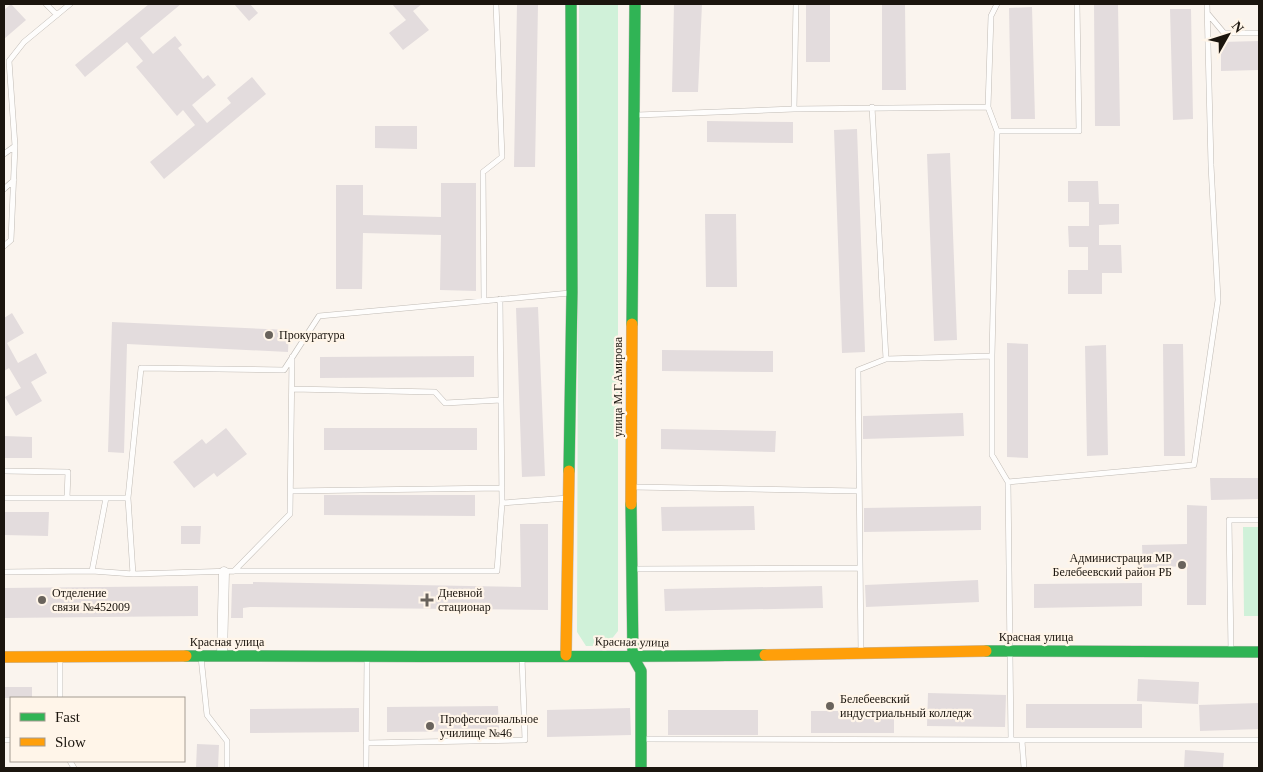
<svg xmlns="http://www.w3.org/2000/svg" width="1263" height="772" font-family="'Times New Roman',serif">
  <rect width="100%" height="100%" fill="#faf4ee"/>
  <path fill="#d0f1d9" d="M579,4h39v627l-12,15h-20l-9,-14z
    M1243,527h16v89h-15z"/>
  <path fill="#e3dcdd" d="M11,4l15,16 -22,19v-29z
    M149,4h32l-41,34 13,16 22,-18 7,9 -4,3 25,31 5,-4 8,10 -24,20 15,18 24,-20 -4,-5 25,-21 14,17 -102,85 -14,-17 45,-37 -12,-15 -6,6 -41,-49 7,-6 -16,-19 -42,35 -10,-12z
    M234,4h16l8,9 -9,8z
    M392,4h30l-9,7 16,19 -26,20 -14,-17 17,-13z
    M517,4l21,1 -3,162h-21z
    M674,4h28l-4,88h-26z
    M806,4h24v58h-24z
    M882,4h23l1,86h-24z
    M1094,4h24l2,122h-25z
    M1032,7l3,112h-24l-2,-111z
    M1170,9h21l2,110 -20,1z
    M1259,41v29l-38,1v-29z
    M707,121l86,1v21l-86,-1z
    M375,126h42v23l-42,-1z
    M857,129l8,223 -23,1 -8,-223z
    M950,153l7,187 -23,1 -7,-187z
    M1068,181h30l1,23h20v20l-20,1v20h22l1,28h-20v21h-34v-24h20v-23h-19l-1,-21h21v-24h-21z
    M441,183h35v108l-36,-1 1,-55 -78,-2 -1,56h-26v-104h27v30l78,2z
    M705,214h31l1,73h-31z
    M538,307l7,169 -23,1 -6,-169z
    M12,313l12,20 -17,10 11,20 18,-10 11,20 -16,9 11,19 -26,15 -11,-19 16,-9 -12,-20 -5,3v-53z
    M112,322l177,8 -1,22 -161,-8 -3,109 -16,-1z
    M1007,343l21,1v114l-21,-1z
    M1163,344h20l2,112h-21z
    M1106,345l2,110 -21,1 -2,-110z
    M662,350l111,1v21l-111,-1z
    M474,356v21l-154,1v-21z
    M963,413l1,23 -101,3v-23z
    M226,428l21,26 -30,23 -3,-4 -20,15 -21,-26 29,-23 4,5z
    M324,428h153v22h-153z
    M661,429l115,2 -1,21 -114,-3z
    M4,436l28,1v21h-28z
    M1210,478h49v21l-48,1z
    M324,495h151v21l-151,-1z
    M1187,505l20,1 -1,99h-19v-39l-44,2 -1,-23 45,-1z
    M754,506l1,24 -93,1 -1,-24z
    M981,506v24l-117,2v-24z
    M4,512h45l-1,24 -44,-1z
    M520,524h28v86l-298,-3 -7,1v10h-12l1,-34h21v-2l268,5z
    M181,526h20l-1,18h-19z
    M978,580l1,22 -113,5 -1,-22z
    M1142,583v23l-108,2v-24z
    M198,586v30l-194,2v-30z
    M822,586l1,22 -158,3 -1,-22z
    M1138,679l61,3 -1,22 -61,-3z
    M4,687h28v11h-28z
    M928,693l78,2 -1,32 -78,-1z
    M1259,703v26l-59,2 -1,-26z
    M1026,704h116v24h-116z
    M498,706l1,25 -112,1v-25z
    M359,708v24l-109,1v-24z
    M630,708l1,27 -84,2v-27z
    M668,710h90v25h-90z
    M811,711h83v22h-83z
    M197,744l22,1 -1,23h-22z
    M1185,750l39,3 -1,15h-39z"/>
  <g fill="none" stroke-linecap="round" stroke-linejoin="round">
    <g stroke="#c0bbb5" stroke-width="6">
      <path id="lane" d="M46,4l11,11
        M1207,4l4,161 7,135 -24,165 -186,17 3,258h248
        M1208,14l16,19h35
        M872,107l14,252
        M988,107l9,24 -5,225v99l16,27
        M794,109l2,-105
        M637,115l157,-6 194,-2 3,-91 6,-12
        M997,131h82l-2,-127
        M4,154l11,-8 -6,-85 15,-19 46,-38
        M4,189l10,-9
        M4,246l7,-6 4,-94
        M500,299l2,204 66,-5
        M484,301l-1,-129 19,-15 -6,-153
        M292,389l143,3 10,11 56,-3
        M4,471l64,1 -1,26h-63
        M632,487l227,4
        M291,491l211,-3
        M67,498h61l13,-130 143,2 35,-54 251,-23
        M128,498l5,76
        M633,569l227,-1
        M92,571l14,-73
        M234,571l56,-57 2,-157
        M4,572l88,-1 41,3 101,-3h263l5,-68
        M1231,651l-2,-131h30
        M861,653l-3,-283 28,-11 106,-3
        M201,657l6,58 20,26v27
        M60,659v39
        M642,739l369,1
        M4,740h7
        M1022,741l2,27
        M366,743l159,-3 -3,-82
        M70,761l4,7
        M366,768l1,-110"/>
    </g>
    <g stroke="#c0bbb5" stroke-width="11">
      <path id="street" d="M222,656l2,-84"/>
    </g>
    <g stroke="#c0bbb5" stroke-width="12">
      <path id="fast" d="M632,324l3,-320
        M569,471l3,-179 -1,-288
        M631,504l2,153 8,14v97
        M986,651l273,1
        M186,656c193,0 386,2 579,-1"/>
    </g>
    <g stroke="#c0bbb5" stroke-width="12">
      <path id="slow" d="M631,504l1,-180
        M566,655l3,-184
        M765,655l221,-4
        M4,657l182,-1"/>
    </g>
    <use href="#lane" stroke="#fefdfc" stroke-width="5"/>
    <use href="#street" stroke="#fefdfc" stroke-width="10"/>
    <use href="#fast" stroke="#30b455" stroke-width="11"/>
    <use href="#slow" stroke="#ff9f0a" stroke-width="11"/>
  </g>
  <g fill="#69635c" stroke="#fff5e9" stroke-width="2">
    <circle cx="269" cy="335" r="5"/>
    <circle cx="1182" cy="565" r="5"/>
    <circle cx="42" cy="600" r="5"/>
    <path d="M424.5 592.5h5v5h5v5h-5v5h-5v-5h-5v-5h5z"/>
    <circle cx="830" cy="706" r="5"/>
    <circle cx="430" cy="726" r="5"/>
  </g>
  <g text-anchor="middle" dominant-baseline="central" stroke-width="4.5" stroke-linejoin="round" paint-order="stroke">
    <g font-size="12" fill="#1b150e" stroke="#fff5e9" text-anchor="start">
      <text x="279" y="335">Прокуратура</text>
      <text x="1172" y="558" text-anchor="end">Администрация МР<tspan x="1172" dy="14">Белебеевский район РБ</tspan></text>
      <text x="52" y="593">Отделение<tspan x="52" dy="14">связи №452009</tspan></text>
      <text x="438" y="593">Дневной<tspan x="438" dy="14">стационар</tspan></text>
      <text x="840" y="699">Белебеевский<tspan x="840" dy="14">индустриальный колледж</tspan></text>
      <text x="440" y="719">Профессиональное<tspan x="440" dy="14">училище №46</tspan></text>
    </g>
    <g font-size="12" fill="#1b150e" stroke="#fff5e9">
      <text transform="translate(618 387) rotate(-90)">улица М.Г.Амирова</text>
      <text x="1036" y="637">Красная улица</text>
      <text x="227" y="642">Красная улица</text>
      <text transform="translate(632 642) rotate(1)">Красная улица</text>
    </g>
  </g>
  <rect width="1263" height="772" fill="none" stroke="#1b150e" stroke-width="10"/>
  <rect x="10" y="697" width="175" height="65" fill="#fff5e9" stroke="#a49b91"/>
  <rect x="20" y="713" width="25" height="8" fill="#30b455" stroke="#a49b91"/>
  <text x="55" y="722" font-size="15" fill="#1b150e">Fast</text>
  <rect x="20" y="738" width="25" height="8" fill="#ff9f0a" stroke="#a49b91"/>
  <text x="55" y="747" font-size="15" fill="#1b150e">Slow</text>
  <g transform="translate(1228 35) rotate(51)" stroke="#fff5e9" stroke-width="4" paint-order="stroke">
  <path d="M0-4L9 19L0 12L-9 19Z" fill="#1b150e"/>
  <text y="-8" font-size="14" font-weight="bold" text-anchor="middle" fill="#1b150e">N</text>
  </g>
</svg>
